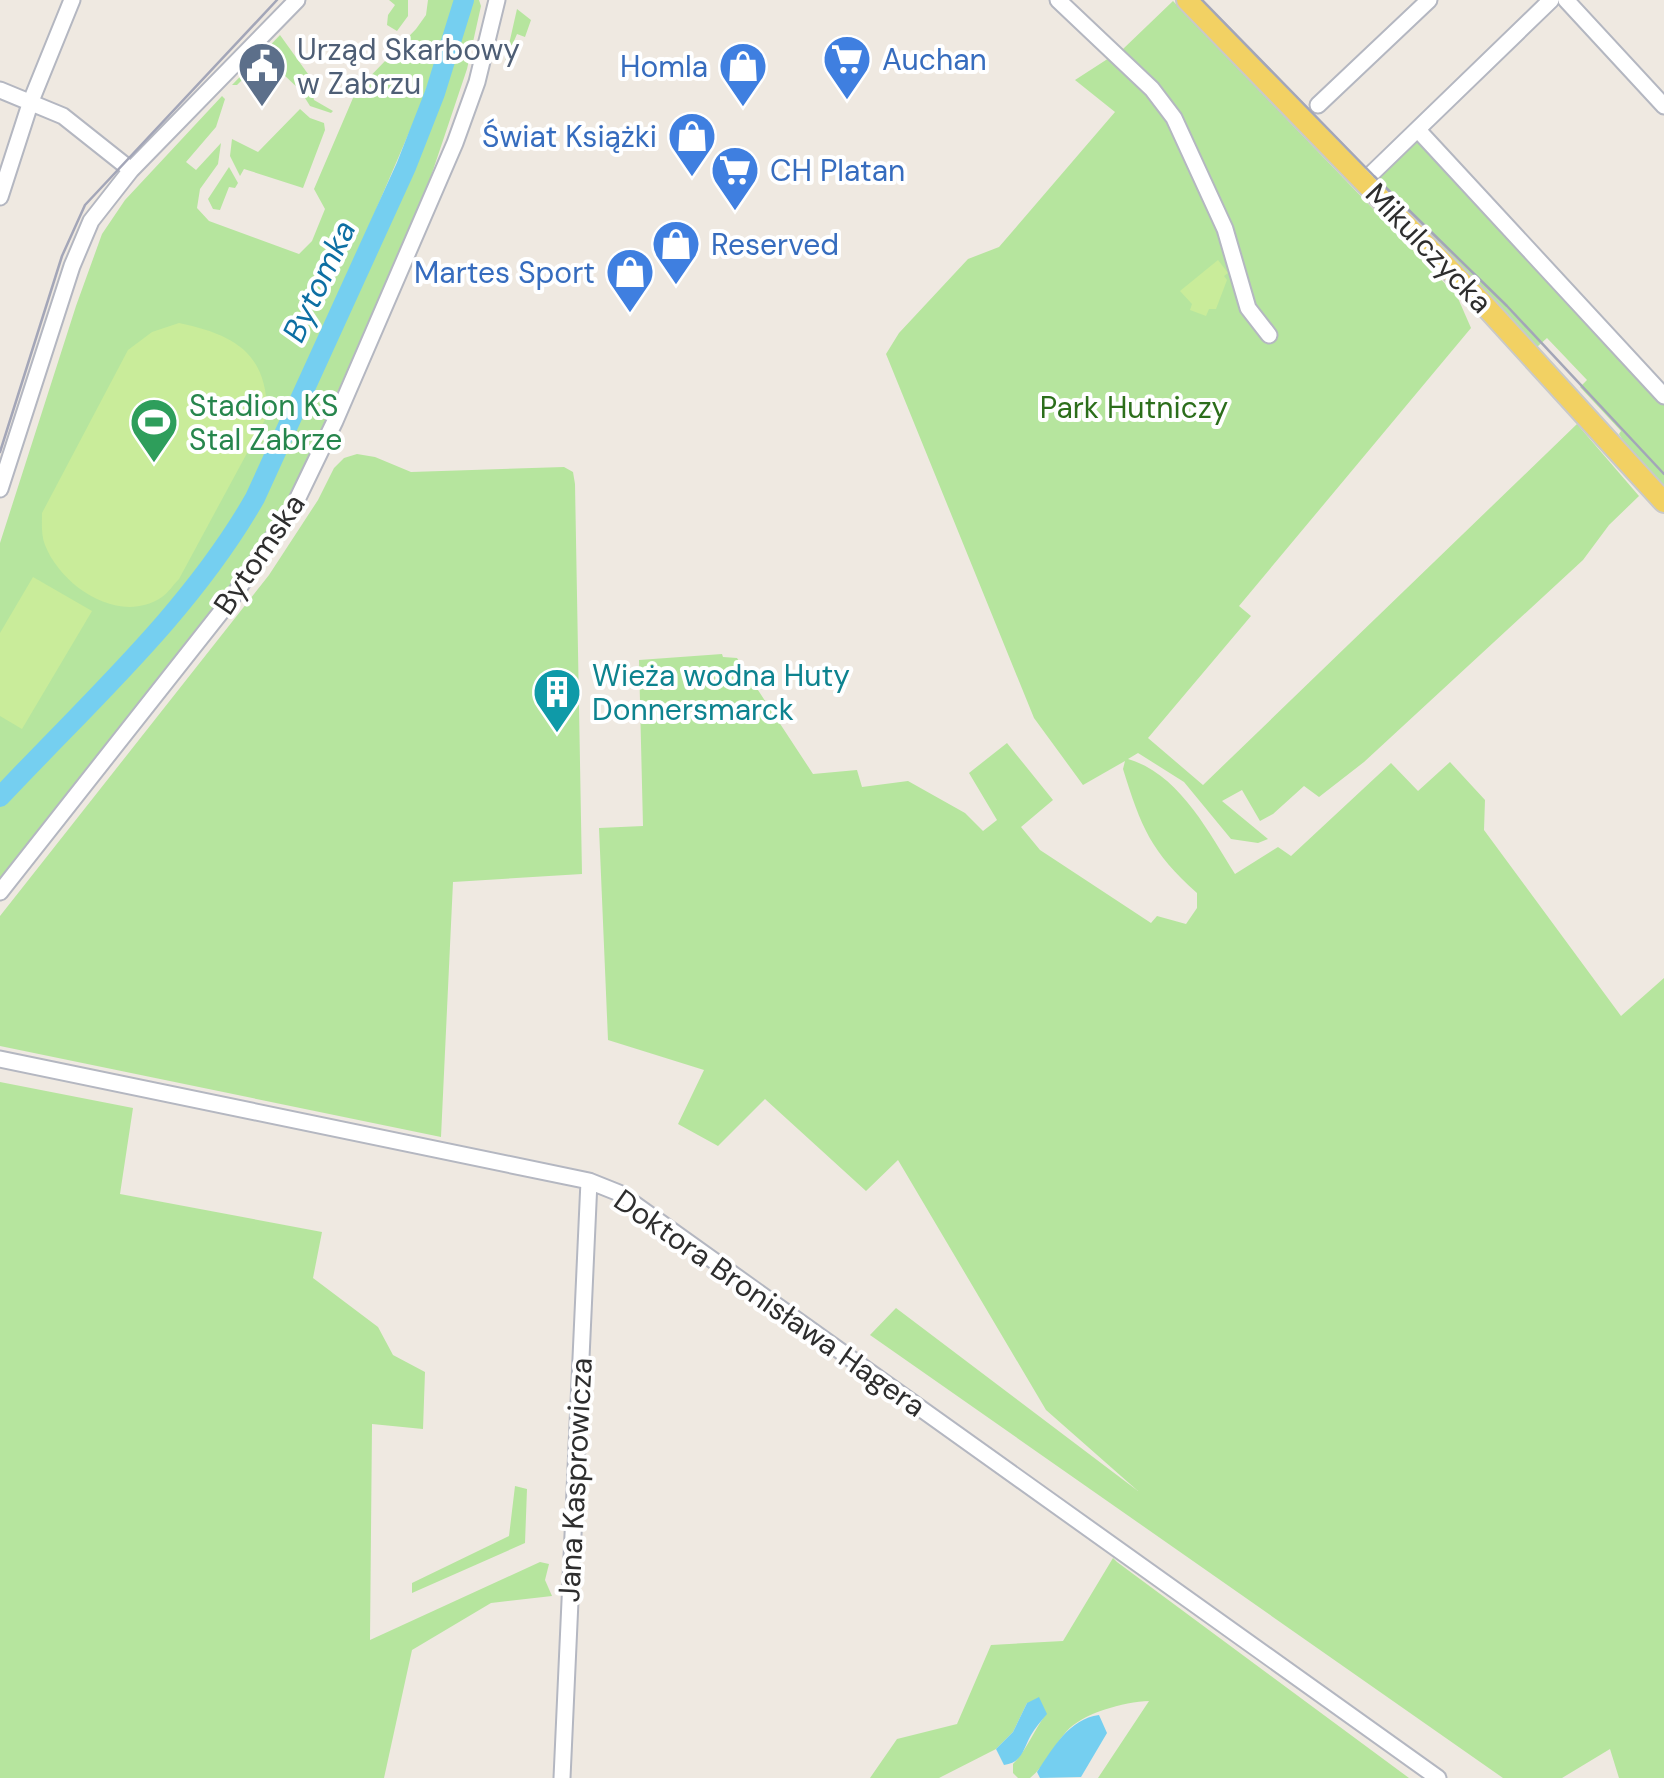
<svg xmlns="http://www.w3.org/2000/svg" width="1664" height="1778" font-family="'DM Sans',sans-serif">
  <rect width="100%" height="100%" fill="#efe9e1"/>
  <path fill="#b6e59e" d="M389,0h19v16l-11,15 -10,-6 1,-10 7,-10z
    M428,0h29l-37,107 -69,161 -120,262 -44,59 -187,197v-243l76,-237 26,-72 23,-34 97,-104 3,3 -9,28 -30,35 10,8 25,-27 -3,21 -18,25 -3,19 12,13 90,33 13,-13 13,-32 -11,-20 42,-98 60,-62 10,-14z
    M470,0h9l2,6 -14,63 -41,122 -131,298 -61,94 -234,296v-76l168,-173 52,-62 41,-70 167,-375z
    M1173,1l284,295 14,32 -232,278 12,10 -103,122 55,47 374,-361 62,72 -30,29 -26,35 -219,202 -45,35 -15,-11 -31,28 -13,7 -18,-31 -20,11 46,38 -10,4 -27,-4 -47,-57 -46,-29 -10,6c51,15 80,72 107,115l43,-27 13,9 100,-93 27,28 32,-29 35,38 -1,30 137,186 43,-38v800h-45l-9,-29 -48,29h-59l-633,-443 26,-27 242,183 -92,-81 -148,-250 -32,31 -101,-92 -47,47 -40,-22 26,-54 -96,-30 -9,-212 44,-2 -4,-166 83,-6 1,3 14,1 76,116 44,-4 5,17 46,-6 57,32 18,18 14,-11 -28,-47 38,-30 46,57 -32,27 19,23 111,73 6,-7 29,8 11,-16v-15c-46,-41 -56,-66 -74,-124l2,-8 -42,24 -49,-67 -148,-364 13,-21 69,-74 31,-12 116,-135 -40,-32 48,-31z
    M517,9l14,11 -6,17 -8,-3 -12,28z
    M280,35l28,39 6,26 19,11 -2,2 -21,-7 -10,-16 -35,-33 -28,28h-5z
    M300,109l10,9 14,5 1,7 -22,58 -59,-19 -4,7 -10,-20 2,-17 26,13z
    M1416,138l248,259v90l-40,-45 -5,-8 2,-3 -41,-44 7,-7 -40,-42 -10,9 30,35 -192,-201 2,-6z
    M229,167l9,16 -3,5 -6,-1 -9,23 -7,-1 -5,-10z
    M357,454l18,3 36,15 153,-5 9,5 2,12 7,390 -129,8 -12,255 -441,-91v-130l269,-341 49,-75 16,-32 10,-10z
    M0,1082l133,26 -13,86 202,38 -9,46 65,49 15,28 32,17 -2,57 -51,-5 -2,216 170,-78 9,2 -4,16 7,16 -61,7 -79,47 -28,128h-384z
    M515,1486l12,3 -2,54 -113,50v-10l97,-47z
    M1113,1558l4,4 292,216h-311l51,-77c-25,1 -67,12 -83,31 -13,15 -21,34 -36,46h-12l-5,-5v-9c14,-14 21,-34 33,-50l-19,-11 -14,29 -17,17 -57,29h-69l27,-39 60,-15 34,-79 72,-4z"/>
  <path fill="#c9ec9a" d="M1218,260l10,13 -4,3 3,4 -11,29h-7l-3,7 -16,-6 2,-6 -12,-13z
    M179,323c56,12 89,30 88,93l-88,163c-5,5 -11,14 -17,18 -43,29 -101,-11 -117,-52 -4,-10 -3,-21 -3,-32l86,-163 24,-18z
    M33,577l59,34 -70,118 -22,-13v-83z"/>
  <path fill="#75cff0" d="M1039,1697l8,17c-6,7 -12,14 -16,21 -8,14 -8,27 -27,30l-8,-16 17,-17 14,-29z
    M1099,1715l8,18 -26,44 -41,1 -3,-6c16,-24 32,-53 62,-57z"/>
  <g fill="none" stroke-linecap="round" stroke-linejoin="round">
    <path stroke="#75cff0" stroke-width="20" d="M0,797c89,-95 190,-185 255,-299l151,-331 29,-74 29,-93"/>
    <g stroke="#b4b7c1" stroke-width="19">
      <path id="minor" d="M1058,0l94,89 22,29 51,111 23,79 21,27
        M1566,0l98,106
        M0,90l63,26 68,54
        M1318,105l111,-105
        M1418,130l246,266
        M1364,181l187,-181
        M0,197l31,-96 41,-101
        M0,489l72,-223 19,-45 40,-51 166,-170
        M0,892l232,-294 61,-90 42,-87 120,-278 22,-61 20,-82
        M0,1059l589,122 30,12 819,585
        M562,1778l27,-597"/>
    </g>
    <g stroke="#c9c9c9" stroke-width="24">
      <path id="major" d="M1187,0l299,307 178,195"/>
    </g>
    <use href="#minor" stroke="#fff" stroke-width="15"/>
    <use href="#major" stroke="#f2d163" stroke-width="20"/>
    <path stroke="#a3a6b8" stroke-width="2.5" d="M1202,0l172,176 133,130 157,168
      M0,452l62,-196 23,-51 192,-205"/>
  </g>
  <defs>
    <g id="supermarket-pin" transform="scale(2.5)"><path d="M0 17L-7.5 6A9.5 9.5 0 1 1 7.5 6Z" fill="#3f7fe0" stroke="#fff"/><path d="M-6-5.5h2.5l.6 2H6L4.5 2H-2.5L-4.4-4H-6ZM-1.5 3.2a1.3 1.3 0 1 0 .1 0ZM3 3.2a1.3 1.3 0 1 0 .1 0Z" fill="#fff"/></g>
    <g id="civic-pin" transform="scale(2.5)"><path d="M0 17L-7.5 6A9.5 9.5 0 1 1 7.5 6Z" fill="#5c6f8a" stroke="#fff"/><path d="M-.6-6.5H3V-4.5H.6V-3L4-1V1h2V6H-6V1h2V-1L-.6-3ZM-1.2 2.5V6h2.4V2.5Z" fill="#fff"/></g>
    <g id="shop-pin" transform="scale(2.5)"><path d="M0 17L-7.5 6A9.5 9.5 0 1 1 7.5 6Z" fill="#3f7fe0" stroke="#fff"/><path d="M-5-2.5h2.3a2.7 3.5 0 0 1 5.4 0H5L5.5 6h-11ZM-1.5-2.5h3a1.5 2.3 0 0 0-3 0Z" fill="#fff"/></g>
    <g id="stadium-pin" transform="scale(2.5)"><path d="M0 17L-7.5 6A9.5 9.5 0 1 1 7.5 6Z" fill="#2e9e5b" stroke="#fff"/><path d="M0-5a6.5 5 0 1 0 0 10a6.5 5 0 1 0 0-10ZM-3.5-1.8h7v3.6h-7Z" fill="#fff"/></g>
    <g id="building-pin" transform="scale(2.5)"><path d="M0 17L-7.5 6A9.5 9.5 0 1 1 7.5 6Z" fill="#0f9aa8" stroke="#fff"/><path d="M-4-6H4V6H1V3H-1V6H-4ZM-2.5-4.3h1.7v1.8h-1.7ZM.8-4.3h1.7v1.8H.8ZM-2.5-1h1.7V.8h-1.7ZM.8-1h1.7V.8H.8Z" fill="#fff"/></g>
  </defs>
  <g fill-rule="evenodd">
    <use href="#supermarket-pin" x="847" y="59"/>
    <use href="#civic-pin" x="262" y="66"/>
    <use href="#shop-pin" x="743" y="66"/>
    <use href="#shop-pin" x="692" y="136"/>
    <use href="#supermarket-pin" x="735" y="170"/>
    <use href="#shop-pin" x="676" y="244"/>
    <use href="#shop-pin" x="630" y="272"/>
    <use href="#stadium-pin" x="154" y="422"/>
    <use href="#building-pin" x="557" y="692"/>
  </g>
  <g text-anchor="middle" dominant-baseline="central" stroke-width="8" stroke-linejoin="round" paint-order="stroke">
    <g font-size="30" fill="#4e5e75" stroke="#fff" text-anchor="start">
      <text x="297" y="49">Urząd Skarbowy<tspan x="297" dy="34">w Zabrzu</tspan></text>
    </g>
    <g font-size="30" fill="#366cbe" stroke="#fff" text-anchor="start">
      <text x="882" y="59">Auchan</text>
      <text x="708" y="66" text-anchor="end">Homla</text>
      <text x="657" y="136" text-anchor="end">Świat Książki</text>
      <text x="770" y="170">CH Platan</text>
      <text x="711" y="244">Reserved</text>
      <text x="595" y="272" text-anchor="end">Martes Sport</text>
    </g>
    <g font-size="30" fill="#2e2e2e" stroke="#fff">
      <text transform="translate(1429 248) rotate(46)">Mikulczycka</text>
      <text transform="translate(259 554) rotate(-56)">Bytomska</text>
      <text transform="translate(770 1303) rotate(35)">Doktora Bronisława Hagera</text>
      <text transform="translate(575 1480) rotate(-87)">Jana Kasprowicza</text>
    </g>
    <g font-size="30" fill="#27864d" stroke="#fff" text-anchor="start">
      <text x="189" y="405">Stadion KS<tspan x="189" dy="34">Stal Zabrze</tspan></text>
    </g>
    <g font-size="30" fill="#2c6e1b" stroke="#fff">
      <text x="1134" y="407">Park Hutniczy</text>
    </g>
    <g font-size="30" fill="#0d838f" stroke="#fff" text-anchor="start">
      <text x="592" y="675">Wieża wodna Huty<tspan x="592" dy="34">Donnersmarck</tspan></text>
    </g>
    <g font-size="32" font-style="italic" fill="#0d6fa3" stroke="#fff">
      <text transform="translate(319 281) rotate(-65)">Bytomka</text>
    </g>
  </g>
</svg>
